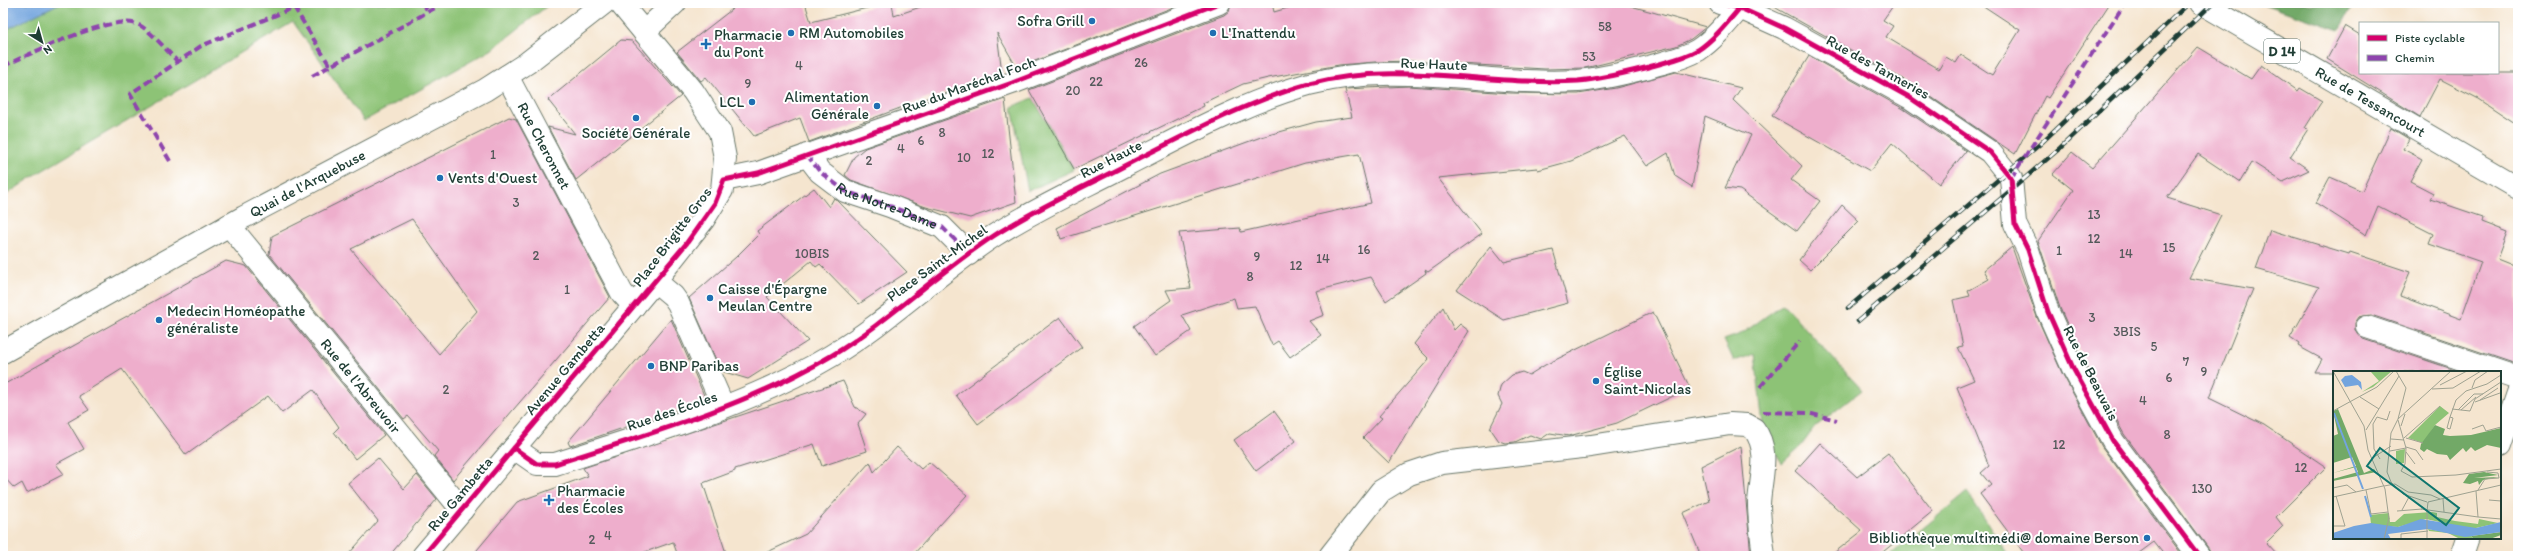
<svg xmlns="http://www.w3.org/2000/svg" width="2521" height="559" font-family="Itim,sans-serif">
  <rect width="100%" height="100%" fill="#fff"/>
  <filter id="ink" filterUnits="userSpaceOnUse"><feTurbulence type="fractalNoise" baseFrequency=".025" numOctaves="2"/><feDisplacementMap in="SourceGraphic" scale="8" xChannelSelector="R" yChannelSelector="G"/><feConvolveMatrix kernelMatrix="1 2 1 2 8 2 1 2 1" color-interpolation-filters="sRGB"/></filter>
  <filter id="wash" filterUnits="userSpaceOnUse"><feTurbulence type="fractalNoise" baseFrequency=".012" numOctaves="4" result="noise"/><feDisplacementMap in="SourceGraphic" scale="16" xChannelSelector="R" yChannelSelector="G"/><feGaussianBlur stdDeviation="0.9" result="paint"/><feColorMatrix in="noise" values="0 0 0 0 0 0 0 0 0 0 0 0 0 0 0 0 0 1.4 0 .05"/><feComposite in="paint" operator="in"/></filter>
  <g filter="url(#wash)">
    <rect width="100%" height="100%" fill="#f5e5cf"/>
    <path fill="#8dc376" stroke="#568055" d="M60,3h491l-60,47 -127,71 -71,-99 -258,153 -32,22v-166z
      M1033,98l41,72 -46,21 -16,-84z
      M1783,304l79,86 -47,37 -14,19 -19,17 -18,-28 -9,-81 -21,7 -10,-21 19,-7z
      M1967,492l42,64h-120z"/>
    <path fill="#72a967" stroke="#48734e" d="M2260,3h94l-15,27z"/>
    <path fill="#72a4de" stroke="#487089" d="M3,3h57l-57,28z"/>
    <g id="blocks">
      <path fill="#eeaecc" fill-rule="evenodd" d="M740,3h65l6,19 76,-19h5l2,13 38,-13h252l-167,65 -20,-35 5,40 -73,26 6,-4 -126,47 -9,-24 -46,18 -48,-59 -5,4 -24,-29z
        M1231,3h41l2,9 31,-9h315l86,24 -15,12 -15,7 -91,22 -40,1 -136,-8 -34,1 -36,3 -71,13 -25,6 -40,19 1,3 -130,63 -45,-79 195,-75 5,-4z
        M1767,3h128l-12,17 10,6 -7,11 53,32 7,-12 10,6 5,-8 31,20 28,-45 -41,-27h131l-62,95 -3,-2 -30,58 -100,-68z
        M2345,26l15,9v38h158v52l-39,-26 -39,-20 -20,38 -93,-58z
        M621,40l11,1 49,55 -105,84 -28,-53 27,7 -27,-34z
        M2198,47l53,32 10,-14 37,26 2,-3 22,13 -17,27 3,1 -18,28 19,13 -26,12 -31,-20 -12,20 -42,-28 -31,44 54,17 -32,63 64,11 -44,109 55,27 62,42 -50,50 7,9 -17,17 12,13h-67l-2,-7 -85,-115 -40,-72 -24,-54 -22,-67 35,-51 -20,-16 19,-22 20,16z
        M1809,56l93,52 64,43 -27,33 -47,-41 -22,28 -98,-55z
        M1676,72l65,16 -8,12 69,66 -11,14 29,21 -23,30 -57,-41 -15,-2 26,-53 -46,-19 -13,71 -17,-11 -7,-23 -21,13 -22,-30 -54,25 -33,9 -1,-2 -99,10 44,56 -54,38 -3,-2 1,3 -40,28 -15,-24 -55,14 8,24 -15,6 12,14 -31,22 -12,-16 -6,4 -17,-39 -18,2 -3,-10 -52,17 9,16 -36,25 -21,-30 37,-26 -5,-10 25,-2 -12,-55 61,-5 1,4 130,-29 -12,-49 -54,9 -244,76 -4,-11 103,-54 101,-37 55,-15 36,-5 -7,-28 64,-3 101,7 68,1 38,-6z
        M1005,99l11,103 -46,16 -44,-11 -75,-27 -6,-5 9,-18 11,-9z
        M509,117l7,2 94,178 -157,183 -19,-24 4,-5 -30,-35 -4,3 -135,-165 3,-18zM412,219l65,92 -38,43 -88,-105z
        M2391,128l18,11 -6,10 19,10 -12,22 23,12 -3,6 53,18 -1,5 26,10 -10,27 20,8 -2,97 -145,-49 -12,2 -4,6v7l8,9 98,33h-146l7,-13 -24,-13 1,-2 -9,-6 29,-51 -63,-18 14,-39 79,24 1,-2 60,20 -10,24 61,23 20,-57 -52,-18 4,-10 -55,-28 -12,29 -50,-32 14,-26 32,14z
        M814,188l15,19 5,-9 5,4 68,70 -48,32 -39,-40 -4,3 -5,-6 -44,36 41,44 -60,38 -27,-8 -32,-73 47,-41 23,-23 -2,-3z
        M1842,205l17,16 -49,49 -11,-10z
        M1491,246l13,16 49,-12 15,53 -64,17 -47,-30z
        M2012,247l25,70 25,56 40,74 81,109h-18l-11,-14 -19,14h-109l-46,-62 11,-9 -10,-12 8,-7 -32,-79 17,-7 -16,-33 5,-1 -10,-46 17,-4 -2,-5 21,-12 -5,-9z
        M226,261l20,5 138,169 -29,24 -21,-27 5,-5 -26,-37 -31,23 -14,-17 -82,59 -64,-86 -43,27 10,14 -21,12 16,27 -28,15 8,10 -37,19 -5,-10 -8,5 -11,-12v-91z
        M1443,307l11,23 6,-6 9,7 -80,132 -26,-25 19,-20 -3,-2 50,-57 -15,-15z
        M1653,312l37,76 -73,35 -48,13 -19,-3 -9,6 -11,-4 -15,7 -10,1 -6,-2 -9,-13 12,-24 -4,-8 3,-11 11,-10 10,-3 7,3 16,-10z
        M1060,317l22,30 -104,77 -22,-29z
        M671,319l35,81 -136,46 -2,-4z
        M843,381l12,26 11,7 -8,10 9,27 -45,15 -8,-22 -79,25v2l-32,12 24,73h-49l-5,-14 -39,14h-162l45,-54 71,-26 -5,-8z
        M1274,411l22,30 -40,30 -22,-31z
        M1820,443l37,34 31,-24 45,58 -55,45h-48l32,-25 -67,-60z
        M1741,446l10,110h-50l-18,-43 26,-12 -8,-35z
        M897,447l24,22 8,-7 38,33 -55,61h-153l47,-22 64,-72 4,10z
        M378,458l26,31 13,-14 20,24 -48,57h-42l31,-35 -30,-38z"/>
    </g>
  </g>
  <g filter="url(#ink)">
    <use href="#blocks" fill-opacity="0" stroke="#6a786a" stroke-width="1"/>
    <g fill="none" stroke-linecap="round" stroke-linejoin="round">
      <g stroke="#6a786a" stroke-width="24">
        <g id="minor">
          <path d="M1720,3l20,5 44,20 125,69 81,55 21,26 4,46 13,26 20,62 25,56 40,73 86,115"/>
          <path id="s1" d="M507,76l115,217 12,13"/>
          <path id="s2" d="M807,155l13,17 25,19 45,15 52,21 27,27"/>
          <path d="M724,180l34,-7 254,-90 207,-80"/>
          <path id="s3" d="M229,225l233,285"/>
          <path d="M655,281l18,15 5,7 45,103"/>
          <path d="M2367,327l151,51"/>
          <path d="M2500,445l18,-53"/>
          <path d="M514,448l23,16h18c91,-29 194,-59 276,-108 58,-35 107,-84 164,-121 42,-27 89,-48 133,-71 59,-30 117,-62 181,-80 87,-24 180,2 269,-3 24,-2 47,-8 71,-14 16,-5 34,-8 49,-17 18,-12 32,-31 46,-47"/>
          <path d="M1330,556l51,-65 28,-17 33,-11 149,-17 139,-22 17,1 7,4c17,22 6,50 5,75 0,17 3,35 5,52"/>
          <path d="M2462,556l6,-18"/>
        </g>
      </g>
      <g stroke="#6a786a" stroke-width="24">
        <g id="major">
          <path id="s4" d="M2201,3l317,185"/>
          <path d="M644,32l31,-29"/>
          <path id="s5" d="M3,352l241,-135 241,-127 42,-27 77,-60"/>
          <path d="M423,556l232,-275 49,-62 18,-29 3,-32 -5,-26 -27,-41 -73,-88"/>
        </g>
      </g>
      <use href="#minor" stroke="#fff" stroke-width="22"/>
      <use href="#major" stroke="#fff" stroke-width="22"/>
      <g stroke="#1f3d34" stroke-width="4.5">
        <path id="rail" d="M1848,308l192,-164 149,-141
          M1858,321l202,-173 153,-145"/>
      </g>
      <use href="#rail" stroke="#fff" stroke-width="3" stroke-dasharray="9" stroke-linecap="butt"/>
      <path stroke="#8e44ad" stroke-width="4" stroke-dasharray="8 4" stroke-linecap="butt" d="M422,3l6,8
        M294,7l36,59
        M3,66c29,-12 109,-54 136,-41 12,6 28,26 38,36
        M312,76l132,-73
        M807,155l13,17 25,19 45,15 52,21 27,27
        M170,161l-40,-67 71,-48 104,-43
        M2011,178l114,-175
        M1760,387l40,-46
        M1763,412l45,1 29,7"/>
      <g stroke="#fff" stroke-width="8">
        <path id="cycleway" d="M1720,3l20,5 44,20 125,69 81,55 21,26 4,46 13,26 20,62 25,56 40,73 86,115
          M514,448l23,16h18c91,-29 194,-59 276,-108 58,-35 107,-84 164,-121 42,-27 89,-48 133,-71 59,-30 117,-62 181,-80 87,-24 180,2 269,-3 24,-2 47,-8 71,-14 16,-5 34,-8 49,-17 18,-12 32,-31 46,-47
          M423,556l263,-312 29,-41 9,-23 34,-7 254,-90 207,-80"/>
      </g>
      <use href="#cycleway" stroke="#d6006c" stroke-width="5"/>
    </g>
  </g>
  <g fill="#1f6fb2" stroke="#fff" stroke-width="1.5">
    <circle cx="1092" cy="21" r="4"/>
    <circle cx="791" cy="33" r="4"/>
    <circle cx="1213" cy="33" r="4"/>
    <path d="M704 38h4v4h4v4h-4v4h-4v-4h-4v-4h4z"/>
    <circle cx="752" cy="102" r="4"/>
    <circle cx="877" cy="106" r="4"/>
    <circle cx="636" cy="118" r="4"/>
    <circle cx="440" cy="178" r="4"/>
    <circle cx="710" cy="298" r="4"/>
    <circle cx="159" cy="320" r="4"/>
    <circle cx="651" cy="366" r="4"/>
    <circle cx="1596" cy="381" r="4"/>
    <path d="M547 494h4v4h4v4h-4v4h-4v-4h-4v-4h4z"/>
    <circle cx="2147" cy="538" r="4"/>
  </g>
  <g text-anchor="middle" dominant-baseline="central" stroke-width="4" stroke-linejoin="round" paint-order="stroke">
    <g font-size="13" fill="#53595a">
      <text x="1605" y="26">58</text>
      <text x="1589" y="56">53</text>
      <text x="1141" y="62">26</text>
      <text x="799" y="65">4</text>
      <text x="1096" y="81">22</text>
      <text x="748" y="83">9</text>
      <text x="1073" y="90">20</text>
      <text x="942" y="132">8</text>
      <text x="921" y="140">6</text>
      <text x="901" y="148">4</text>
      <text x="988" y="153">12</text>
      <text x="493" y="154">1</text>
      <text x="964" y="157">10</text>
      <text x="869" y="160">2</text>
      <text x="516" y="202">3</text>
      <text x="2094" y="214">13</text>
      <text x="2094" y="238">12</text>
      <text x="2169" y="247">15</text>
      <text x="1364" y="249">16</text>
      <text x="2059" y="250">1</text>
      <text x="812" y="253">10BIS</text>
      <text x="2126" y="253">14</text>
      <text x="536" y="255">2</text>
      <text x="1257" y="256">9</text>
      <text x="1323" y="258">14</text>
      <text x="1296" y="265">12</text>
      <text x="1250" y="276">8</text>
      <text x="567" y="289">1</text>
      <text x="2092" y="317">3</text>
      <text x="2127" y="331">3BIS</text>
      <text x="2154" y="346">5</text>
      <text x="2186" y="361">7</text>
      <text x="2204" y="371">9</text>
      <text x="2169" y="377">6</text>
      <text x="446" y="389">2</text>
      <text x="2143" y="400">4</text>
      <text x="2167" y="434">8</text>
      <text x="2059" y="444">12</text>
      <text x="2301" y="467">12</text>
      <text x="2202" y="488">130</text>
      <text x="608" y="535">4</text>
      <text x="592" y="539">2</text>
    </g>
    <rect fill="#fff" stroke="#627771" stroke-width="1" x="2264" y="39" width="36" height="24" rx="3"/>
    <g font-size="14" font-weight="bold" fill="#1f3d34">
      <text x="2282" y="51">D 14</text>
    </g>
    <g font-size="15" fill="#1f3d34" stroke="#fff" text-anchor="start">
      <text x="1084" y="21" text-anchor="end">Sofra Grill</text>
      <text x="799" y="33">RM Automobiles</text>
      <text x="1221" y="33">L'Inattendu</text>
      <text x="714" y="35">Pharmacie<tspan x="714" dy="17">du Pont</tspan></text>
      <text x="869" y="97" text-anchor="end">Alimentation<tspan x="869" dy="17">Générale</tspan></text>
      <text x="744" y="102" text-anchor="end">LCL</text>
      <text x="636" y="133" text-anchor="middle">Société Générale</text>
      <text x="448" y="178">Vents d'Ouest</text>
      <text x="718" y="289">Caisse d'Épargne<tspan x="718" dy="17">Meulan Centre</tspan></text>
      <text x="167" y="311">Medecin Homéopathe<tspan x="167" dy="17">généraliste</tspan></text>
      <text x="659" y="366">BNP Paribas</text>
      <text x="1604" y="372">Église<tspan x="1604" dy="17">Saint-Nicolas</tspan></text>
      <text x="557" y="491">Pharmacie<tspan x="557" dy="17">des Écoles</tspan></text>
      <text x="2139" y="538" text-anchor="end">Bibliothèque multimédi@ domaine Berson</text>
    </g>
    <g font-size="15" fill="#1f3d34" stroke="#fff">
      <text transform="translate(1434 64) rotate(2)">Rue Haute</text>
      <text transform="translate(1878 67) rotate(29)">Rue des Tanneries</text>
      <text transform="translate(969 85) rotate(-20)">Rue du Maréchal Foch</text>
      <text stroke="none"><textPath href="#s4" startOffset="196">Rue de Tessancourt</textPath></text>
      <text stroke="none"><textPath href="#s1" startOffset="79">Rue Cheronnet</textPath></text>
      <text transform="translate(1111 159) rotate(-27)">Rue Haute</text>
      <text stroke="none"><textPath href="#s5" startOffset="348">Quai de l'Arquebuse</textPath></text>
      <text stroke="none"><textPath href="#s2" startOffset="97">Rue Notre-Dame</textPath></text>
      <text transform="translate(672 237) rotate(-53)">Place Brigitte Gros</text>
      <text transform="translate(937 263) rotate(-36)">Place Saint-Michel</text>
      <text transform="translate(565 369) rotate(-50)">Avenue Gambetta</text>
      <text transform="translate(2091 373) rotate(63)">Rue de Beauvais</text>
      <text stroke="none"><textPath href="#s3" startOffset="208">Rue de l'Abreuvoir</textPath></text>
      <text transform="translate(672 411) rotate(-19)">Rue des Écoles</text>
      <text transform="translate(460 494) rotate(-50)">Rue Gambetta</text>
    </g>
  </g>
  <g transform="translate(2333 371)">
    <rect width="168" height="168" fill="#f5e5cf"/>
    <path d="M40,0h19l-19,16 -11,5 17,-11 -8,-9zM107,35l9,7 -14,12 -12,18 -15,-5zM72,78l-1,14 -8,1v-13zM99,141l5,1v4l18,4 23,3 1,-5 19,4 -22,5h-10l-40,-9 -28,8 -15,-1 -12,-2 -1,-9 19,-2 1,9h5l9,-8zM95,158l43,7 3,3h-14l-12,-6 -19,-2z" fill="#8dc376"/>
    <path d="M5,38l26,64 10,-4 2,3 -43,9v-2l25,-7 -2,-5 -23,6 23,-7 -4,-9 -19,6v-27l5,-2 -5,-23zM102,54l10,4 -2,6 7,1 21,-1 30,-7v20l-14,-3 -12,6 -4,-4 -5,5 -3,-4 -13,12 -3,-5 -10,-1 -10,-5 -3,3 -4,-3 1,-5zM151,101l14,3 -24,3 25,-1 -16,3 -4,5 -1,-4 -8,3 -7,-1 6,-9zM168,161v3l-11,4h-16l-3,-3z" fill="#72a967"/>
    <path d="M19,4l9,7 1,8 -4,-5 -13,2 -4,-7 4,-4zM88,148l55,9 25,-6v10l-36,5 -37,-8 -40,5 3,5h-58v-6l21,-7 17,-3 27,4z" fill="#72a4de"/>
    <path fill="none" stroke="#72a4de" stroke-width="2" d="M1,42l29,76M32,125l6,21"/>
    <path fill="none" stroke="#9fa291" stroke-width="1" d="M0,0l31,55 4,24 17,39 4,30M63,0l10,17 -8,31M107,14l27,-14M139,17l3,-8 13,-9M99,18l21,-1 28,-17M27,26l19,12M147,29l18,-12M142,31l25,-9M119,38l18,2 5,-12 26,-17M125,39l16,-16h9M128,39l15,-13M0,40l44,-24 17,-16M117,46l-3,11 3,1 3,-11 -3,-1 6,-17 10,-9 21,-7 14,-9M65,49l8,28 -1,16 -4,7 11,6 44,-2 45,-6M68,55l4,-12M139,58l11,-4 3,6 15,-4M33,59l33,-54M71,67l36,-32M73,67l17,5M58,68l13,1M73,76l10,3 7,10M57,80l16,-3M73,81l9,12M38,88l20,-13M47,88l-6,-10 -1,-25 4,-7 10,3 3,-9M51,115l11,-2 13,8 23,3 9,4M0,117l14,-3 9,7M33,119l5,24 17,-2M145,119l7,-11 14,-1 -1,-5 -11,-1M0,126l50,-11M110,128l1,13M156,129l12,1M94,131l-24,-8 -12,-12 -4,-10 4,-39 7,-14 53,-48M88,138l57,8 -2,-26M69,139l7,-13M64,140l25,-2M94,140v28M94,140l1,-9 73,-17M145,146l23,2M0,155h12l-9,-30M51,168l5,-21M68,168v-5l27,-3"/>
    <path fill="#0f766e" fill-opacity="0.15" stroke="#0f766e" stroke-width="2" d="M47,77l79,60 -13,17 -79,-59z"/>
    <rect width="168" height="168" fill="none" stroke="#1f3d34" stroke-width="2"/>
  </g>
  <rect width="2521" height="559" fill="none" stroke="#fff" stroke-width="16"/>
  <rect x="2359" y="22" width="140" height="52" fill="#ffffff" stroke="#a5b1ae"/>
  <rect x="2367" y="35" width="20" height="6" fill="#d6006c" stroke="#a5b1ae"/>
  <text x="2395" y="42" font-size="12" fill="#1f3d34">Piste cyclable</text>
  <rect x="2367" y="55" width="20" height="6" fill="#8e44ad" stroke="#a5b1ae"/>
  <text x="2395" y="62" font-size="12" fill="#1f3d34">Chemin</text>
  <g transform="translate(42 42) rotate(143)" stroke="#ffffff" stroke-width="3" paint-order="stroke">
  <path d="M0-3L7 15L0 10L-7 15Z" fill="#1f3d34"/>
  <text y="-6" font-size="11" font-weight="bold" text-anchor="middle" fill="#1f3d34">N</text>
  </g>
</svg>
